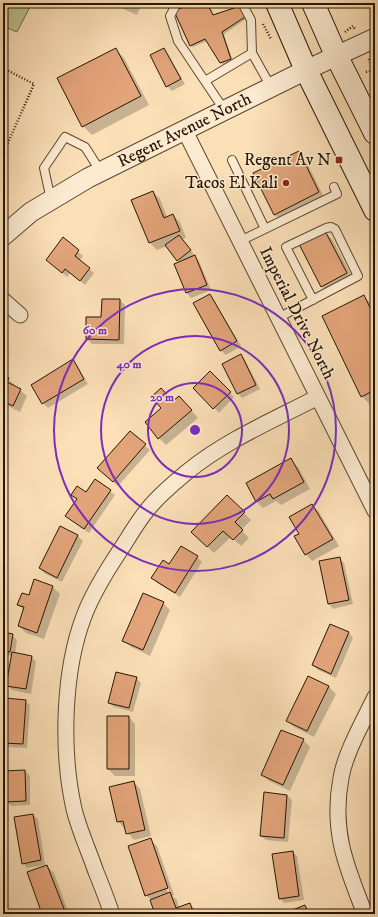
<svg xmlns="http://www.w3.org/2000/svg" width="378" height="917" font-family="'IM FELL DW Pica',serif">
  <rect width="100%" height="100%" fill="#fbdfb7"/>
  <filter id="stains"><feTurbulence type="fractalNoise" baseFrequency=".005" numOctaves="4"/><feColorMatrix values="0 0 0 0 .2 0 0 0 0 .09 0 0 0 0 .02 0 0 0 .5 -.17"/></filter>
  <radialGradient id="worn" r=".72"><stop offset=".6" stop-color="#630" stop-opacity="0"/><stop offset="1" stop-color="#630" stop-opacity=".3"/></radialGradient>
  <path fill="#bec28f" stroke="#726c49" d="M3,3h29l-15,29 -14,-6z"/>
  <path fill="#0003" fill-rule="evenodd" d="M110,3h32l-5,12z
    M196,3h12l6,13 26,-9 6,12 -22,15 9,27 -10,4 -16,-24 -14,6 -3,-2z
    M115,49l9,9 25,47 -57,30 -9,-9z
    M164,49l4,5 17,30 -13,7 -5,-5z
    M298,152l7,7 20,40 -44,22 -7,-7z
    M153,192l7,7 7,18 6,-2 7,7 6,16 -4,1 17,22 12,29 -20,8 -4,-5 -12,-29 5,-2 -13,-16 -10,4 -7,-7 -17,-42z
    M325,232l7,7 22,41 -25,13 -7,-7z
    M63,239l20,17 -4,5 15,12 -9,12 -15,-12 -3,4 -15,-13z
    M210,295l4,5 27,46 -15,9 -5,-4 -27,-47z
    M364,297l9,8 2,5v93l-5,2 -8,-9z
    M103,300h17l5,5 -1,39h-32l-5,-5v-21h15z
    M241,355l4,5 15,29 -18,9 -4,-4 -15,-30z
    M73,361l4,4 11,19 -40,24 -5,-5 -11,-18z
    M210,373l24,24 -15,16 -24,-25z
    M3,376l5,3 7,6v2l5,3 7,6 -7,16 -12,-6 -5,8z
    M173,402l13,2 12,14 -32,27 -7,-7z
    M130,432l20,18 -32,36 -15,-13z
    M291,460l7,7 12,22 -29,16 -5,-4 -13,7 -7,-7z
    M95,480l20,15 -26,38 -23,-17 12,-16 -6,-5 14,-2z
    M227,496l24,24 -10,10 8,8 -8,8 -10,-9 -17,16 -22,-21z
    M312,505l7,7 20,34 -27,15 -6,-7 -6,-20z
    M60,528l18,8 5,5 -21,41 -18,-9 -4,-5z
    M181,547l16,10 5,5 -22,35 -23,-14 -4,-5 16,-12z
    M339,558l5,5 9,41 -20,5 -4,-5 -9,-42z
    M35,581l18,6 7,7 -16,45 -18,-6 -7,-7 5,-16 -6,-5 11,-9z
    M163,603l7,7 -20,46 -19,-9 -7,-7z
    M330,626l19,7 4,5 -17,40 -18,-8 -5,-5z
    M3,634l9,1 5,5 -2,14 17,3 4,5 -5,32 -19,-4 -5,-5 6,-29 -10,-1z
    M309,677l20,10 7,7 -22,43 -20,-10 -7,-6z
    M136,678l5,5 -8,29 -19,-5 -5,-4z
    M25,701l5,4 -3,43 -19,-1 -4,-5z
    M129,717l6,7v52h-20l-7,-7z
    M303,740l7,7 -20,44 -21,-10 -7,-7z
    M3,758l2,13h20l5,5v29l-19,1 -5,-5v-14h-3z
    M134,782l6,7 11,47 -17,4 -16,-19z
    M265,794l22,1 5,5 -4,42 -22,-2 -5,-4z
    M33,815l5,4 7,46 -18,3 -4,-5z
    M150,840l7,6 17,49 -2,1 5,4 2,8 11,-4 6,7 2,3h-42l-4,-13 -6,-6zM152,846h2l16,47h-2z
    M293,852l4,4 7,44 -20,3 -4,-5z
    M47,866l7,7 15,41h-26z
    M305,906l6,8h-25z"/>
  <path fill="#e3a47a" stroke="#251603" d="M193,3h14l6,12 27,-9 5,11 -23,15 9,27 -11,4 -15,-24 -15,7 -16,-35z
    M116,48l25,48 -59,31 -25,-49z
    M164,48l17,31 -15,8 -16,-32z
    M299,151l20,41 -45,23 -21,-42z
    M153,191l11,27 9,-4 7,17 -31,12 -18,-43z
    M325,231l22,42 -26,14 -22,-43z
    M179,235l12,15 -14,11 -12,-16z
    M63,237l16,13 -4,6 15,12 -10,13 -15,-12 -3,4 -16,-13z
    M195,255l12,30 -21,8 -12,-29z
    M210,294l27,47 -17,10 -27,-48z
    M364,295l11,23v72l-14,7 -39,-81z
    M102,299h18l-1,41 -33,-1v-22h15z
    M241,354l15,31 -19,9 -15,-30z
    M73,359l11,20 -42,25 -11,-19z
    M210,371l21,21 -18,17 -20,-21z
    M3,375l6,3 -2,4 14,7 -8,17 -10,-5z
    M161,388l12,13 6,-5 13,14 -34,29 -13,-17 16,-14 -10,-11z
    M130,431l16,13 -33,38 -16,-14z
    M291,458l13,24 -31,17 -3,-5 -14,8 -10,-19z
    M95,479l16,11 -27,39 -19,-13 12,-17 -6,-4 6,-9 9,6z
    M227,495l18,17 -10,10 8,8 -10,10 -10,-9 -16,16 -16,-15z
    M312,504l21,35 -28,16 -11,-19 5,-2 -10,-17z
    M60,526l18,9 -21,43 -18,-10z
    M181,546l17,10 -23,37 -24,-15 12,-18 6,4z
    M340,557l9,43 -21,4 -9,-43z
    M34,579l19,7 -16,47 -19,-7 6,-19 -7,-2 5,-12 7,2z
    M143,593l21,9 -21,48 -21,-9z
    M330,624l19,8 -18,42 -19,-9z
    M3,632l10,2 -3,18 -7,-1z
    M12,652l20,4 -6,33 -20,-3z
    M116,672l21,5 -8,31 -21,-5z
    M308,676l21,10 -22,45 -21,-10z
    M5,698l21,2 -3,44 -20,-1z
    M107,716h22v53h-22z
    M281,730l23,9 -21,46 -22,-10z
    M25,770l1,31 -21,1 -2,-31z
    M134,781l11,49 -19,4 -3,-13 -6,1 -8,-35z
    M264,792l23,3 -3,43 -24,-2z
    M33,814l8,46 -19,4 -8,-47z
    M151,838l17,50 -23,8 -17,-50z
    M293,851l6,45 -20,3 -7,-45z
    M47,865l19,49h-24l-15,-42z
    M170,892l6,16 14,-5 4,11h-39l-5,-14z
    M305,905l4,9h-24v-1z"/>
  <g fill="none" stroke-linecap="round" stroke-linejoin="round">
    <g stroke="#5a4830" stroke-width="10">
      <path id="service" d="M177,3l-7,13 8,25 47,70
        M242,3l9,17 1,33
        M205,81l47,-28 19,34
        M232,160l33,69
        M51,200l-7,-32 21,-31 20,10 16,25
        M240,241l97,-47 -3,-7
        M278,318l80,-42 -23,-47 -4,-2 -5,1 -40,19 27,53"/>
    </g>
    <g stroke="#5a4830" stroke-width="17">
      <path id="minor" d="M185,131l190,380
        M3,300l17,15
        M112,914c-5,-14 -10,-28 -16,-42 -7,-21 -17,-42 -22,-63 -13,-58 -11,-138 10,-193 9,-24 23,-46 37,-67 9,-14 17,-28 27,-40 11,-14 26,-26 39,-37 39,-32 87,-52 131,-75
        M365,914c-19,-48 -34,-83 -24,-136 4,-25 23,-58 34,-81"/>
    </g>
    <g stroke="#5a4830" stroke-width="21">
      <g id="tertiary">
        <path id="s1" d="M3,236l28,-24 57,-34 218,-108 69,-32"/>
      </g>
    </g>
    <g stroke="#251603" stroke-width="24">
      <path id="secondary" d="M277,3l29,67 69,140
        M313,3l23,52 39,78"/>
    </g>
    <path stroke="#251603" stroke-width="2.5" stroke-dasharray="1 2" stroke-linecap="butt" d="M263,24l8,15
      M345,32l8,-6 2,3
      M369,59l4,12
      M3,68l31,16 -31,70
      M366,72l9,-2"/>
    <use href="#service" stroke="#fcead0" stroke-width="8"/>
    <use href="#minor" stroke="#fcead0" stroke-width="15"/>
    <use href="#tertiary" stroke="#fcead0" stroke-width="19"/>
    <use href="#secondary" stroke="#fcead0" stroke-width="22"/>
  </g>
  <g fill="none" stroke="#7b2cbf" stroke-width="2">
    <circle cx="195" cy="430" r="47"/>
    <circle cx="195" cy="430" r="94"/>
    <circle cx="195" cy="430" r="141"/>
  </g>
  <g fill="#8f2418" stroke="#fcead0" stroke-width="1.5">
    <rect x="335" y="156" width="8" height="8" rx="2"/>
    <circle cx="286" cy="183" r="4"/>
  </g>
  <g text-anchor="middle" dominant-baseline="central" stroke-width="3" stroke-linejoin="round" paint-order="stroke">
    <g font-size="17" fill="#251603" stroke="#fcead0">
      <text stroke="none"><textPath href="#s1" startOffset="211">Regent Avenue North</textPath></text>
      <text transform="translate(297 313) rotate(63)">Imperial Drive North</text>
    </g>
    <g font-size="17" fill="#251603" stroke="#fcead0" text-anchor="end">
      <text x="331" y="160">Regent Av N</text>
      <text x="278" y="183">Tacos El Kali</text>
    </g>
  </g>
  <circle cx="195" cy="430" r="6" fill="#7b2cbf" stroke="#fcead0" stroke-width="2"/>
  <g font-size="12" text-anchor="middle" font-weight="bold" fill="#7b2cbf" stroke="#fcead0" stroke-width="3" stroke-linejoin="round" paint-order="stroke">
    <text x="95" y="334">60 m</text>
    <text x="129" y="368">40 m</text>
    <text x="162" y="401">20 m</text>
  </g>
  <rect width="378" height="917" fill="none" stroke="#fbdfb7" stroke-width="16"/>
  <rect x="4" y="4" width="370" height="909" fill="none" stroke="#251603" stroke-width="2"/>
  <rect x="8" y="8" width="362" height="901" fill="none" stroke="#251603"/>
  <rect width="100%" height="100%" filter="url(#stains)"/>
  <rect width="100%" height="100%" fill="url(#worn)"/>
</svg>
